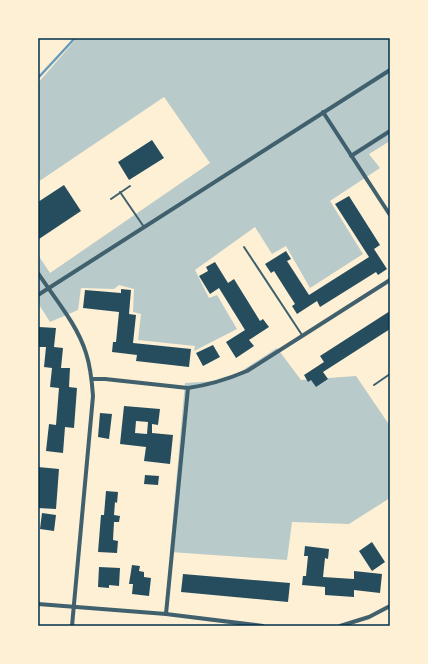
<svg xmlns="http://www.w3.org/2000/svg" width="428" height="664" font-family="Rubik,sans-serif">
  <rect width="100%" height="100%" fill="#fdf0d5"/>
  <path fill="#b9caca" d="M77,38h313v103l-21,13 11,14 -50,33 33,53 -53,34 -24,-42 -14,8 -17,-27 -60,43 14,28 8,-3 20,34 -43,22 1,-5 -57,-6 3,-26 -8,-2 1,-23 -15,-4 -5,4 -33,-1 -3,22 -28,12 -12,-19v-48l12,18 160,-110 -46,-66 -126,85v-99z
    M277,348l24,32 55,-4 34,50v72l-41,26 -57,-2 -5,38 -117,-8 15,-169 32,-2 23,-9z"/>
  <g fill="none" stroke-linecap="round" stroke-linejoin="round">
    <path stroke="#669bbc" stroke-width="2.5" d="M38,78l37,-40"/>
  </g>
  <path fill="#264d5e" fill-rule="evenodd" d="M152,140l12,18 -35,22 -11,-18z
    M64,185l17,26 -42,28 -1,-37z
    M349,196l31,49 -6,4 13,20 -9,6 -2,-3 -56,35 -3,-6 -20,13 -5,-8 3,-2 -21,-33 -3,2 -6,-9 21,-13 5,8 -4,2 22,34 60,-38 -34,-53z
    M215,262l13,21 6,-4 26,42 3,-2 6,8 -20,13 5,6 -18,12 -10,-16 19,-12 -26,-42 -9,6 -11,-18 9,-5 -2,-4z
    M121,289l10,1 -2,24 7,1 -3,28 58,6 -2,18 -53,-6 1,-6 -25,-3 1,-10h3l3,-30 -36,-4 2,-18 36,3z
    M390,311v18l-67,43 5,7 -12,8 -5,-7 -3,2 -4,-7 20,-13 -4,-6z
    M39,327l17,1 -2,19 9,1 -2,20h9l-1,19 8,1 -3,40 -9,-1 -2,26 -17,-2 3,-27 7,1 3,-37 -9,-1 2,-19 -8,-1 2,-20h-8z
    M213,345l7,12 -17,9 -7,-13z
    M124,406l36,3 -2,16 -6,-1v9l21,2 -3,29 -26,-3 2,-14 -26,-3zM136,421l12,1 -1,12 -12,-1z
    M100,413l12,1 -3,25 -11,-2z
    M38,467l21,2 -3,40 -18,-1z
    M145,475l14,1 -1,9 -14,-1z
    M106,491l12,1 -1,11 -2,-1 -1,13 6,1 -1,6h-5l-1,18 5,1 -1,12 -19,-1 3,-37h3z
    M42,513l14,2 -2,16 -14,-2z
    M372,542l13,20 -13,9 -13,-20z
    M305,546l24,3 -1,10 -3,-1 -2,19 31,2v-8l28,3 -2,19 -26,-3v7l-29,-2v-8l-23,-2 1,-9h3l2,-20h-4z
    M132,565l8,1 -1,5 5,1v5l7,1 -2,18 -17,-2 1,-10h-4z
    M99,567l21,1 -1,18 -10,-1v3l-11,-1z
    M183,574l107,9 -2,19 -107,-10z"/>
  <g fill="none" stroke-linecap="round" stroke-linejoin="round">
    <path stroke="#3f606c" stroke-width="2" d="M120,192l24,35
      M111,199l19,-13
      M244,247l58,88
      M374,385l16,-11"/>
    <path stroke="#3f606c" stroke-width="4" d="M323,112l67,103
      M351,156l39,-25
      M38,273c17,26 39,51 48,80 5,15 6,29 7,43l-21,230
      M38,295l352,-225
      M92,379h13l83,9c21,-3 40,-9 59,-17l143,-91
      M38,604l128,10 97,12
      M166,614l22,-226
      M340,626l29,-9 21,-11"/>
  </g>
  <rect width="428" height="664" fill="none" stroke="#fdf0d5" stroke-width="78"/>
  <rect x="39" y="39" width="350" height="586" fill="none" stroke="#003049" stroke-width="1.5"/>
</svg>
